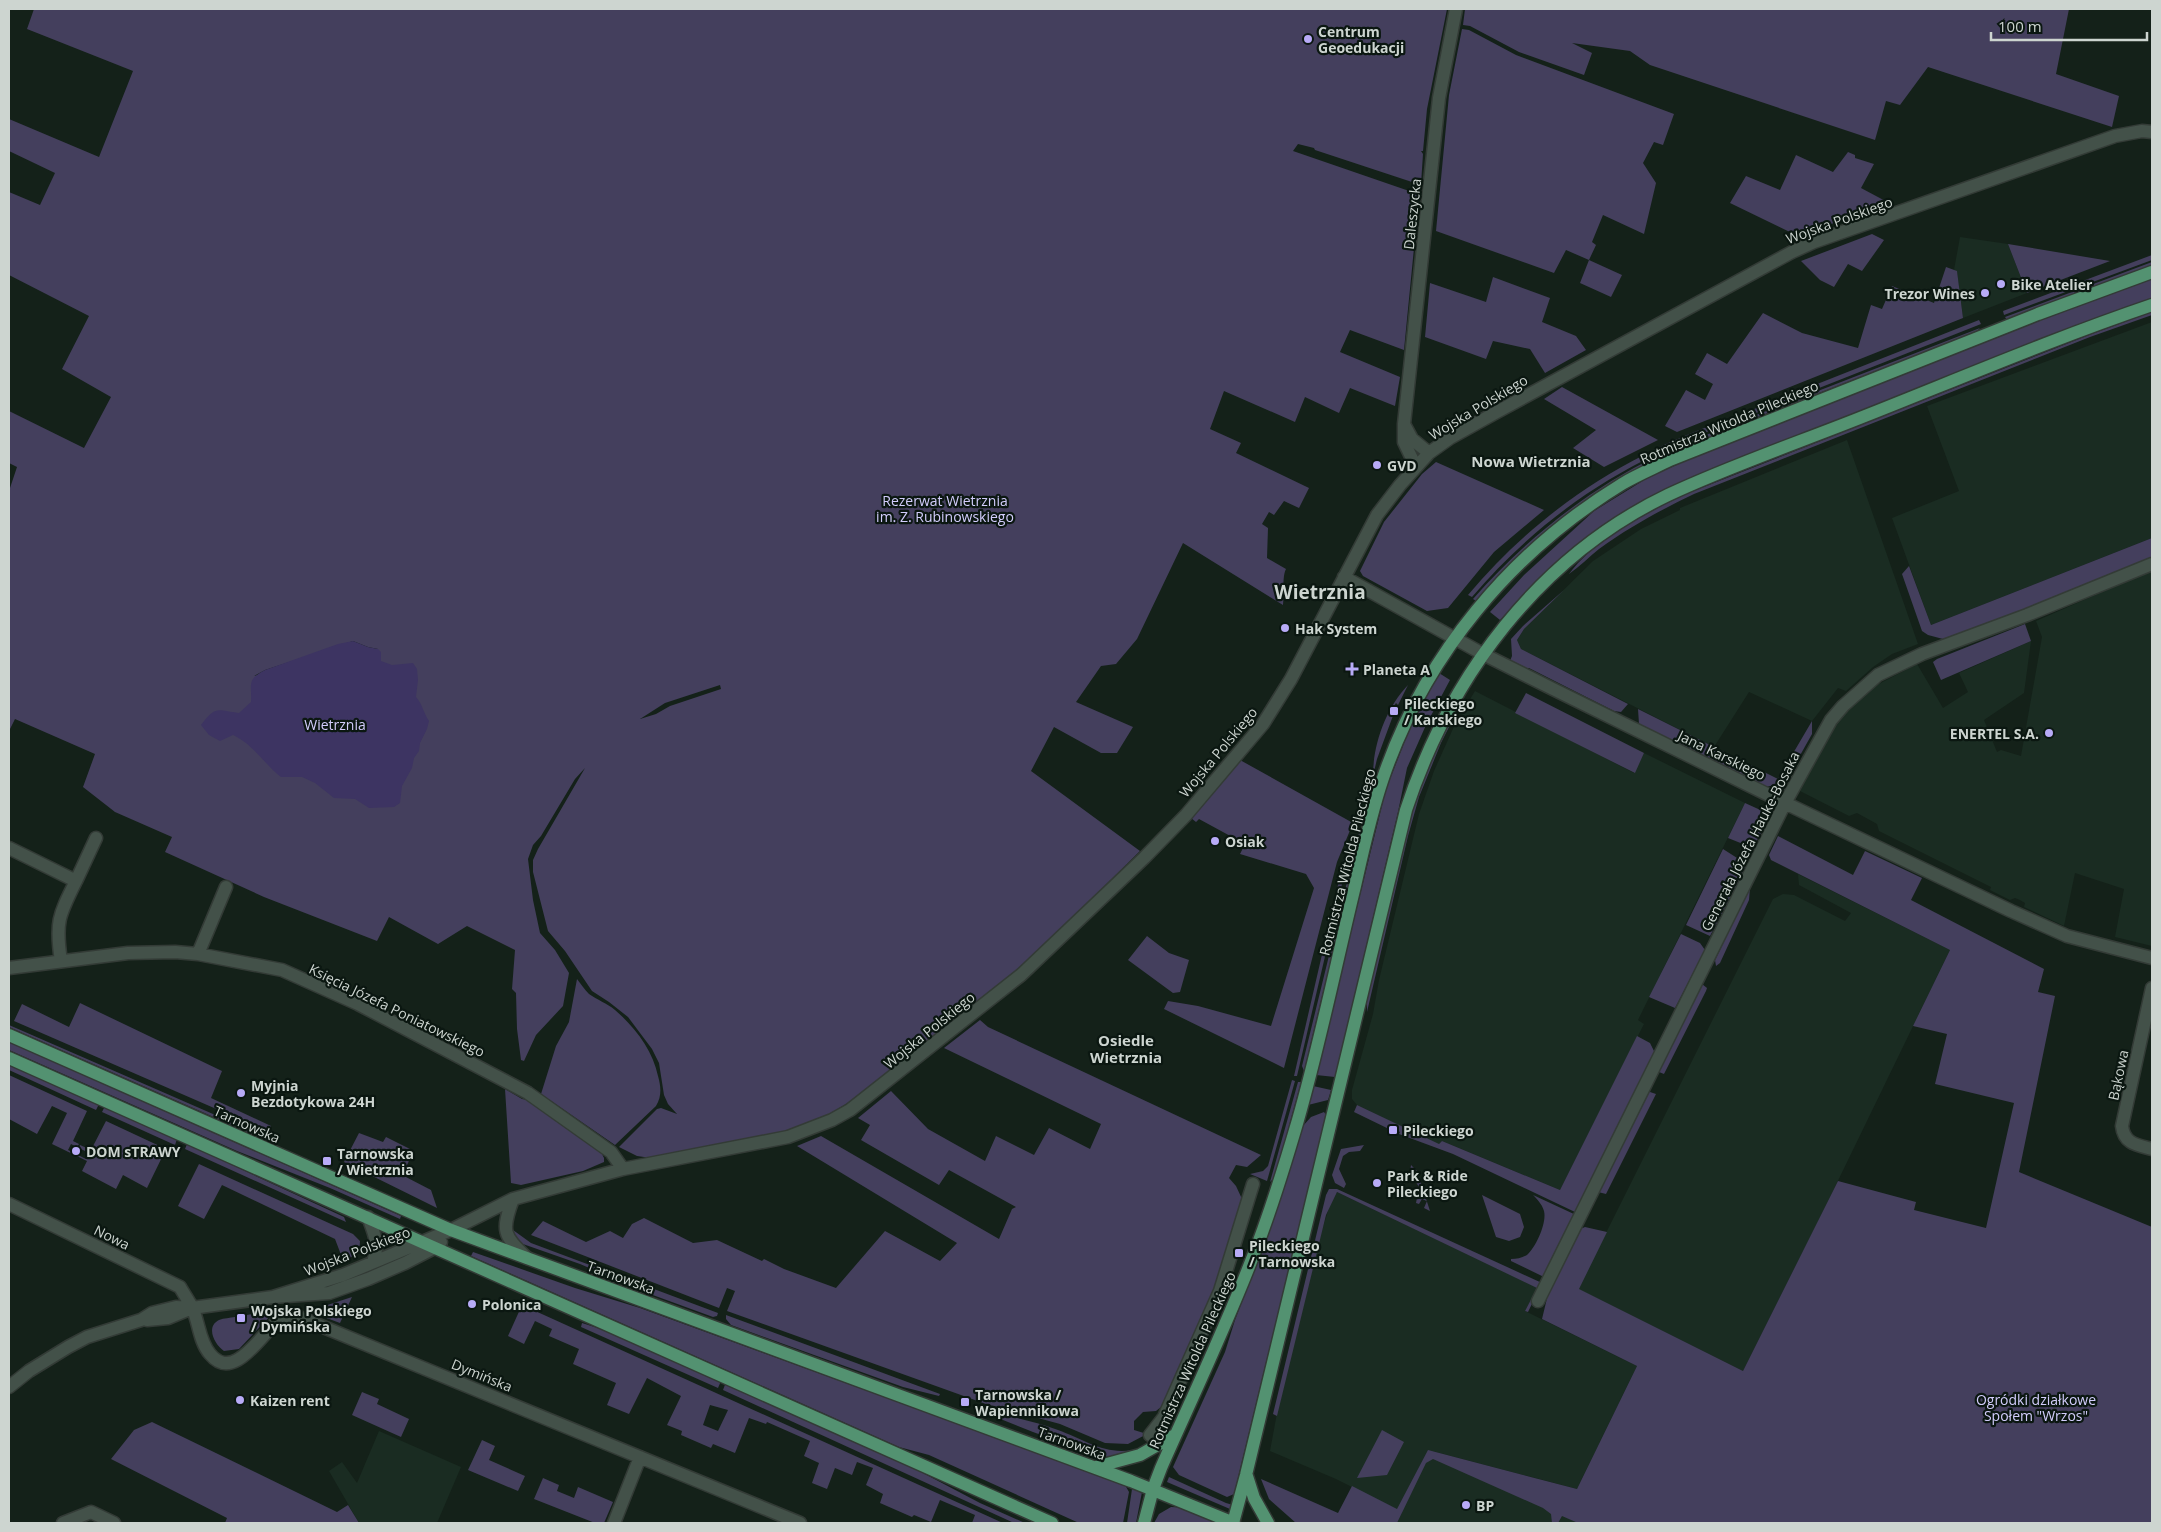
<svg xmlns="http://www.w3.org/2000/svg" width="2161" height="1532" font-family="'Open Sans',sans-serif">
  <rect width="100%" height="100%" fill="#142119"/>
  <path fill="#1a2c22" d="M1960,237l48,7 19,49 -64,25 -6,-46 -3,-2z
    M2152,322v216l-221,87 -39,-107 67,-27 -32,-85z
    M1847,440l71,204 -26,10 -19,13 -27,24 -8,-3 -26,33 -63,-29 -35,55 -193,-98 -4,-9 7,-11 69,-68 48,-32 39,-19v-2z
    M2152,570v376l-37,-9 9,-48 -49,-16 -11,53 -40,-19 1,-4 -5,-3 -5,-2 -5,2 -20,-10 1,-3 -112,-56 -2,-7 -20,-11 -8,3 -49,-25 38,-71 33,-32 46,-24 26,44 25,-16 -9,-19 72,-32 -7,52 -40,27 13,32 4,-2 20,6 21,-119 -6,-16z
    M1475,691l159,82 10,-20 101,50 -107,217 6,4 -84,166 -118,-49 -3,4 -82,-40 -5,-6v-9l21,-76 6,-34 40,-166 15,-43 22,-49z
    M1798,874l152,76 -134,276 -73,145 -165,-82 195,-390 10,-5 11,1 51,26 6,-8 -52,-28z
    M1337,1192l201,96 -13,23 112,55 -60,123 -145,-38 146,72h-181l5,-11 -66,-33 -66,-28 7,-38 44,-180 8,-25z
    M379,1431l82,36 -24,56h-78l-30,-52 13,-9 15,21z"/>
  <path fill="#443f5d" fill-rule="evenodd" d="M34,9h1413l-20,100 -4,42h-2l2,3 -2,30 -6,-1 -100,-33 -1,-2 -16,-4 -5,7 122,42 4,4 -15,153 -54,-20 -10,22 60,25 -5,29 -45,-18 -11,25 -34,-16 -10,25 -71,-31 -14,38 31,14 -5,10 73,35 -10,20 -15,-7 -10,14 -5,-3 -7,12 6,4 -1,30 19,11c-4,7 -2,27 -3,36l-100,-62 -46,96 -21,25 -15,2 -25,36 57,25 -16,26h-16l-47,-26 -23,44 109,80 -86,85 -40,36 -153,123 -35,21 -32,13 -87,19 -56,10 -14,-2 -18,-9 38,-38 4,-1 16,6 -9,-10 -4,-9 -5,-32 -7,-14 -24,-32 -19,-15 -17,-11 -27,-40 -17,-20 -15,-59v-12l5,-11 47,-81 -10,11 -34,57 -8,9 -5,14 5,41 7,33 15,17 14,23 -6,33 -27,29 -12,26 -3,-1 -4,-31 -1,-36 -4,-4 3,-39 -48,-24 -29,18 -49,-27 -12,24 -113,-44 -99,-45 7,-15 -57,-25 -32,-25 12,-33 -80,-35 -6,12v-240l8,-24 -8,-4v-52l75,37 27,-51 -49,-28 27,-53 -80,-41v-83l31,13 15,-32 -46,-22v-32l90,38 34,-86 -106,-42zM353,641l15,6 10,2 -124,27 11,-6zM720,685l1,4 -51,17 -14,8 -16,5 25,-16z
    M1465,9h604l-13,65 63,22 -7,31 -184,-60 -28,38 -14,-4 -11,39 -225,-75 -20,-14 -58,-8 20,10 -8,22 -65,-23 -49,-26 -7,-1z
    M1462,29l7,1 47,25 158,59 -11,31 -9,-3 -11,21 13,20 -12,51 -41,-19 -11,27 4,3 -7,15 33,15 -11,22 -31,-14 9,-23 -23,-10 -12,23 -118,-42 13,-136z
    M1848,152l7,3v3l19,6 -13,24 30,16c-31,11 -62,19 -91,33l-70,-34 16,-27 34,14 16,-35 37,17z
    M1872,234l12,6 -22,31 -14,-7 -14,23 -14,-7 -19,-19z
    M2008,244l102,17 -83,32z
    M2152,255v5l-148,55 -1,-4z
    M2152,262v4l-145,54 -2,-3z
    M1946,267l11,4 6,47 -286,114 -12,-6 21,-36 19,10 8,-16 -18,-10 12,-21 20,11 36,-51 39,20 56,15 13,-43 11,4 10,-23 42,17z
    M1493,277l57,21 -8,24 34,14 10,14 -41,23 -15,-24 -37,-8 -7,18 -61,-22 5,-54 56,19z
    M2152,279v20l-68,24 -375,148 -134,77 -35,30 -40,42 -10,-8 34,-37 70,-64 55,-34 57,-25 371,-146z
    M2152,312v3l-62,22 -396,157c-33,16 -65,33 -95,55 -10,8 -20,18 -30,25 28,-37 76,-60 117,-80l403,-159z
    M1979,320l2,4 -230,91 -2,-4z
    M1980,328l-4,4 -224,87 -1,-2z
    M1562,387l96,53 -54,27 -31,-19 23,-18 -52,-31z
    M1743,413l2,4c-30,12 -60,23 -88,37 -72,34 -134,83 -185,143l-4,-2c49,-58 108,-106 176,-140 32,-17 66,-29 99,-42z
    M1746,420v3c-35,14 -72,27 -105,44 -64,34 -118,80 -165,134l-3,-2c53,-60 113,-108 184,-143 29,-14 59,-25 89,-36z
    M1436,462l108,48 -50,42 -46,56 -21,3 -64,-35 -3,-5 24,-49 38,-48z
    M2152,538v19l-166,68 -43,14 -15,-4 -6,-4 -20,-57 7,-8 22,59z
    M1564,590l-40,39 -7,11 4,9 107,55 -7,8 -7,-1 -85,-43h-6l-13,-7 2,-5 -1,-17 12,-13z
    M2025,624l6,17 -90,39 -8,-18 4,-3z
    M1439,673l11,7 -24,45 -19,43 -9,44 -63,265 -19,-2 70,-286 24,-61z
    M1408,685l-10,20 -2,-2 -5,8 3,2 -17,46 -4,17c0,-32 13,-68 35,-91z
    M1467,691l-26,52 -22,54 -11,39 -41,176v-14l44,-185 30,-78z
    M1526,693l118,60 -9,20 -120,-60z
    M1638,709l140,70 34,-58v13l-28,50 -20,3 -125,-63z
    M1240,760l113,63 -16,39 -53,206 -120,-59 4,-8 30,5 73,20 43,-138 -8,-14 -66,-20 5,-10 -46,-25 -3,3 -5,-4z
    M1745,803l22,10 1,6 -15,29 -25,-10z
    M1359,833l2,1 -57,237 -2,-5z
    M1778,836l75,39 12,-24 57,27 -11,22 133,69 -6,23 17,4 -36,176 133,55v296h-574l-16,-7 -4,7h-6l-1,-9 -8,-6 -110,-49 -7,4 -29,60h-101l-27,-24 -8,-20 77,34 14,-27 45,23 31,-59 149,39 60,-123 -95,-47 7,-29 29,-60 7,-3 22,5 -28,57 164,82 95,-190 78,21 -2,8 72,18 28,-125 -79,-19 12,-50 -34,-8 37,-76 -179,-90 -2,-5z
    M1353,837l-56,239h-3l50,-217z
    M1723,849l22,14v6l-35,67 -24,-11z
    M1750,888l-1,12 -29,63 -4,3 -1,-6z
    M1681,934l19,9 5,7 -30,58 -26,-11z
    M1147,936l22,17 20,7 -9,32 -7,1 -45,-33z
    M577,979c4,5 8,11 12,15 8,6 18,9 26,16 20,17 38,41 43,66 3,11 4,20 -2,30l-41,39 -74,-51 15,-48 13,-24z
    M1702,984l5,4 -1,3 -42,83 -5,-2z
    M80,1003l142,68 -11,27 60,28 -2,6 -255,-111 8,-17 47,23z
    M980,1020l8,7 273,128 -14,12 -11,-2 -7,13 7,8 6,13 -21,76 -60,132 -5,4 -13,1 -9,9v9l13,4 -19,10 -23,-1 -45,-19 -74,-20 -259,-93 8,-20 -8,-3 -8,20 -188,-73 12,-14 43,21 24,-11 13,7 9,-14 12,-6 49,25 24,-3 45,21 2,-2 20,10 52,19 49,-57 55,30 17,-18 -160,-97 24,-10 178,103 13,-30 4,-2 -67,-37 -10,15 -78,-45 9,-15 -12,-7 33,-27 37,38 57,32 11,-25 38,19 15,-27 41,21 11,-25 -157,-76z
    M9,1025l257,112 -5,1 -252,-111z
    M1637,1036l13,7 5,10 -80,159 -122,-58 -54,-20 1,-2 -8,-4 -1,2 -37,-18 3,-7 82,39 3,-3 118,49z
    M9,1042l392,174 -1,3 -70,-31 -93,-37 -228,-101z
    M9,1064l90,40 -3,6 -87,-40z
    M9,1075l78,36 -14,30 6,3 -2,3 -6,-3 -3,6 18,9 3,-6 -10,-5 1,-3 11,5 15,-29 60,28 -19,39 -24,-13 -7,14 -34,-18 5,-10 -35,-17 15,-31 -15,-7 -15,28 -28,-15z
    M1292,1080l3,1 -28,100 -17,-7 13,-3 5,-5z
    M1298,1082h3l-26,95 -5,5z
    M1313,1086l18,4 -3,10 -20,5z
    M505,1089l17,10 6,1 73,52 3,6v4l-21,9 -62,14 -10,-2z
    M1647,1091l9,3 -50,100 -8,-2z
    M105,1106l72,33 -2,6 -73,-33z
    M1324,1112l2,3 -92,379 -7,3 -48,-22 -6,-8 52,-115 10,-32 36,-94 31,-99 9,-10z
    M359,1133l24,9 3,-5 28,14 -12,24 29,15 6,18 -93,-46z
    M187,1144l157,73 2,5 -161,-73z
    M1364,1145l-4,6 -11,1 -6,4 -4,13 7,15 -2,4 -9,-5 -3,-8 9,-26z
    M199,1164l154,70 7,7c0,12 -6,16 -17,19l-8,-21 -113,-54 -18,34 -26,-13z
    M1411,1165l6,6 13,40 -6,-3 3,-7 -5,-2 -3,5 -3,-1 3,-16 -9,-14z
    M1329,1189h8l205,94 -14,29 -3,-1 12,-23 -200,-96 -11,23 -49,201 -4,-2 53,-219z
    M1482,1195l38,19 4,13 -4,10 -11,4 -13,-4z
    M1533,1195l43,20 -32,62 -33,-16v-2c6,0 11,-1 16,-4 9,-8 20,-32 17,-44 -2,-7 -7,-12 -11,-16z
    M513,1230l18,13 187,70 -1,3 -4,1 -63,-23 -70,-30 -60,-21 -9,-12z
    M473,1252l102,36 65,20 485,177 4,7 -6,31h-44l-150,-68 -30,-8 -428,-191z
    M352,1297l-12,26 -27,-10 -1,-3z
    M522,1305l481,218h-31l3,-8 -35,-15 -9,22 -17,-7 -2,2 -32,-14 3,-9 -17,-9 7,-17 -16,-6 -5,13 -17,-7 -8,21 -15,-6 7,-20 -15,-7 6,-15 -43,-19 -1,2 -17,-6 -14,35 -22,-9 -2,4 -30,-13 1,-4 -15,-6 14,-29 -34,-18 -18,36 -22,-9 9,-22 -43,-19 6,-15 -30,-13 3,-7 -17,-8 -11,23 -16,-8zM710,1405l18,5 -10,21 -15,-6z
    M272,1310v4l-33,35 -15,2c-9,-6 -19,-24 -5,-31 5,-2 11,-2 16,-3l1,3 11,-2v-3z
    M726,1315l214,79 -1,2 -36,-9 -172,-62 -5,-6z
    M582,1323l25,8 114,50 -3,7 -137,-61z
    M726,1382l176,80 78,41 45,20h-11l-291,-133z
    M362,1392l17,7 -2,5 32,15 -8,18 -49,-22z
    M994,1412c21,6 44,10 64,18 25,9 47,25 74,20l2,4 -23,3 -12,-1 -66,-24 -40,-16z
    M152,1422l185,90 11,-7 11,18h-134l2,-5 -116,-59 23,-29z
    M1382,1430l22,12 -17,33 -30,3z
    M482,1440l13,6 -6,14 36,16 -7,15 -50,-21z
    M1169,1477l57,26 7,2 -3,4 -63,-27z
    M543,1478l16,7 -2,6 17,7 4,-11 35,15 -9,21h-9l-61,-24z
    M1132,1489l10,3 -6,31h-9z
    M1171,1507c14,0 32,7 42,16h-59l5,-9z"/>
  <path fill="#3d3462" d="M353,641l15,6 10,2 3,3v9l11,4 21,-2 4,6 1,11 -2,17c7,8 7,15 13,24l-2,8 -7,14 -1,8 -5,7 -2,10 -10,18 -2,17 -6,4 -25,1 -14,-9 -21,-1 -19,-15 -13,-6h-21c-18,-14 -27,-32 -48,-42l-13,6 -11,-6 -8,-10c15,-20 16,-15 38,-12l12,-11c1,-18 -5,-22 14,-32l73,-26z"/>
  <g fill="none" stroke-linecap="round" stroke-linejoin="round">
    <g stroke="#333b36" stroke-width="15">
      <path id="minor" d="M1405,426l7,13 17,14
        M1416,467l-12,-25v-18l35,-326 17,-89
        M1344,577l139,77 70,35 232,114 226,108 56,25 85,22
        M9,848l67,33c-17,34 -21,41 -15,80
        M76,881l20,-43
        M198,954l28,-67
        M9,968l119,-15 47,-1 23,2 84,16 76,34 170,89 83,59 12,17
        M2152,988l-30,138c2,18 15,19 30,23
        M513,1199c-12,32 -10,36 14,59
        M9,1204l171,83c4,7 8,13 12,20 7,15 7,34 18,47 24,29 51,-20 67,-32 6,-5 14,-6 22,-5l501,206
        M368,1217c6,16 12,28 5,45
        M273,1297l70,-22 108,-45 62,-31 110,-30 165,-32 44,-17 18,-10 171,-135 123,-117 42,-43 77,-91 28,-45 86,-164 23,-30 29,-32 21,-15 45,-25 297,-161 22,-10 301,-106 27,-5 10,1
        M1538,1301l247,-498 46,-83 12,-14 35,-31 44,-21 105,-39 125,-51
        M147,1320l21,-2 24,-10
        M9,1387l20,-16 39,-24 19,-10 54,-17 11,-7 24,-6 16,1 81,-11 56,-4 39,-14 37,-16 31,-16 5,-5
        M1150,1435l14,-18 56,-126 33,-107
        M63,1523l28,-11 23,11
        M614,1523l26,-66"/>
    </g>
    <g stroke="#333b36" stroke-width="15">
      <path id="major" d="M9,1035l442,195 680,251 103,42
        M9,1058l1043,465
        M1096,1467l44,-12 35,-20
        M1247,1476l7,22 14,25
        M1144,1523l9,-34 8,-21c30,-68 62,-135 89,-204 19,-47 34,-96 48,-144 22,-77 38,-156 57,-234 8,-36 16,-73 28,-108 42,-123 128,-226 239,-294 15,-9 32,-16 48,-24l368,-146 114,-42
        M1233,1523l13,-48 160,-665c44,-134 133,-253 262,-315 64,-30 132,-53 197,-79 96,-38 190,-78 287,-111"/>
    </g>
    <use href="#minor" stroke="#435149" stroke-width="12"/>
    <use href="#major" stroke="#539271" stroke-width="12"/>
  </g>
  <g fill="#b8abf7" stroke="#0b1711" stroke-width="2">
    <circle cx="1308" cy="39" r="5"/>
    <circle cx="2001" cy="284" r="5"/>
    <circle cx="1985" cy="293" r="5"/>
    <circle cx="1377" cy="465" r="5"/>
    <circle cx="1285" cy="628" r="5"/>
    <path d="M1349.5 661.5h5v5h5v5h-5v5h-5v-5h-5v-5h5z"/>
    <rect x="1389" y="706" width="10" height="10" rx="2.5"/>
    <circle cx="2049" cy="733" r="5"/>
    <circle cx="1215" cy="841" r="5"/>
    <circle cx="241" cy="1093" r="5"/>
    <rect x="1388" y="1125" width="10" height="10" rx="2.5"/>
    <circle cx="76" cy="1151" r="5"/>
    <rect x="322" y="1156" width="10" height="10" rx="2.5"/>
    <circle cx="1377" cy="1183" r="5"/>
    <rect x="1234" y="1248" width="10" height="10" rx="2.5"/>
    <circle cx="472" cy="1304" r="5"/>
    <rect x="236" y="1313" width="10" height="10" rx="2.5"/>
    <circle cx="240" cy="1400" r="5"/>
    <rect x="960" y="1397" width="10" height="10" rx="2.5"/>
    <circle cx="1466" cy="1505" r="5"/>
  </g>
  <g text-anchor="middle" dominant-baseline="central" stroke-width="4.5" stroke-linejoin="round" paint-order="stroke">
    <g font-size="14" font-weight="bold" fill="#cdd5d0" stroke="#0b1711" text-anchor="start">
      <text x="1318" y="31">Centrum<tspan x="1318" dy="16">Geoedukacji</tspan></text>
      <text x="2011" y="284">Bike Atelier</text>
      <text x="1975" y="293" text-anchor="end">Trezor Wines</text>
      <text x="1387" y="465">GVD</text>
      <text x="1295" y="628">Hak System</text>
      <text x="1363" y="669">Planeta A</text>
      <text x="1404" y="703">Pileckiego<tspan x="1404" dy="16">/ Karskiego</tspan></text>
      <text x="2039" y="733" text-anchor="end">ENERTEL S.A.</text>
      <text x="1225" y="841">Osiak</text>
      <text x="251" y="1085">Myjnia<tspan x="251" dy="16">Bezdotykowa 24H</tspan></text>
      <text x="1403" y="1130">Pileckiego</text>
      <text x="86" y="1151">DOM sTRAWY</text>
      <text x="337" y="1153">Tarnowska<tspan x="337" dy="16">/ Wietrznia</tspan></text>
      <text x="1387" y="1175">Park &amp; Ride<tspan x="1387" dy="16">Pileckiego</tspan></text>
      <text x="1249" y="1245">Pileckiego<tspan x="1249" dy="16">/ Tarnowska</tspan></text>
      <text x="482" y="1304">Polonica</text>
      <text x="251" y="1310">Wojska Polskiego<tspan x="251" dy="16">/ Dymińska</tspan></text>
      <text x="975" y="1394">Tarnowska /<tspan x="975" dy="16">Wapiennikowa</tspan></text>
      <text x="250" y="1400">Kaizen rent</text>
      <text x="1476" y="1505">BP</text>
    </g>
    <g font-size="14" fill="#cdd5d0" stroke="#0b1711">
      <text transform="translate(1412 214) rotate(-84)">Daleszycka</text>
      <text transform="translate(1839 220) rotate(-20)">Wojska Polskiego</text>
      <text transform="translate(1478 407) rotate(-31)">Wojska Polskiego</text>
      <text transform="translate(1729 422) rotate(-23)">Rotmistrza Witolda Pileckiego</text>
      <text transform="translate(1218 752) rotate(-50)">Wojska Polskiego</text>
      <text transform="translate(1722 755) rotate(26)">Jana Karskiego</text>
      <text transform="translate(1750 841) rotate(-63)">Generała Józefa Hauke-Bosaka</text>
      <text transform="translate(1347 862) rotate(-76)">Rotmistrza Witolda Pileckiego</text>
      <text transform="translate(397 1010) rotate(26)">Księcia Józefa Poniatowskiego</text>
      <text transform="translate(929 1030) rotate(-39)">Wojska Polskiego</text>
      <text transform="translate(2118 1075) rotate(-78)">Bąkowa</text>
      <text transform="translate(247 1124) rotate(24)">Tarnowska</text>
      <text transform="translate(112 1237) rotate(26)">Nowa</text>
      <text transform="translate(357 1251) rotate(-21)">Wojska Polskiego</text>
      <text transform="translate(621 1277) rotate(20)">Tarnowska</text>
      <text transform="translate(1192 1360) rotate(-66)">Rotmistrza Witolda Pileckiego</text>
      <text transform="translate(482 1375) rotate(22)">Dymińska</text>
      <text transform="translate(1072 1443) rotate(20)">Tarnowska</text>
    </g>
    <g font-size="14" fill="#d3cdfc" stroke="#0b1711">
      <text x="945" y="500">Rezerwat Wietrznia<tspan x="945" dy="16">im. Z. Rubinowskiego</tspan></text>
      <text x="335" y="724">Wietrznia</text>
      <text x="2036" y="1399">Ogródki działkowe<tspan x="2036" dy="16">Społem "Wrzos"</tspan></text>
    </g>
    <g font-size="15" font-weight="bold" fill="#cdd5d0" stroke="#0b1711">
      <text x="1531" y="461">Nowa Wietrznia</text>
      <text x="1126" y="1040">Osiedle<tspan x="1126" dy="17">Wietrznia</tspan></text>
    </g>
    <g font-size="19" font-weight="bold" fill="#cdd5d0" stroke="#0b1711">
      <text x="1320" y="592">Wietrznia</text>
    </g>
  </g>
  <rect width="2161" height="1532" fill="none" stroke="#cdd5d0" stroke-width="20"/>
  <path d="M1991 32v8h156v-8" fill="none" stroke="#cdd5d0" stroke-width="2.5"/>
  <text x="1998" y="32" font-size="15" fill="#cdd5d0" stroke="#0b1711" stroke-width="4" paint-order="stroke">100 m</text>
</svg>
